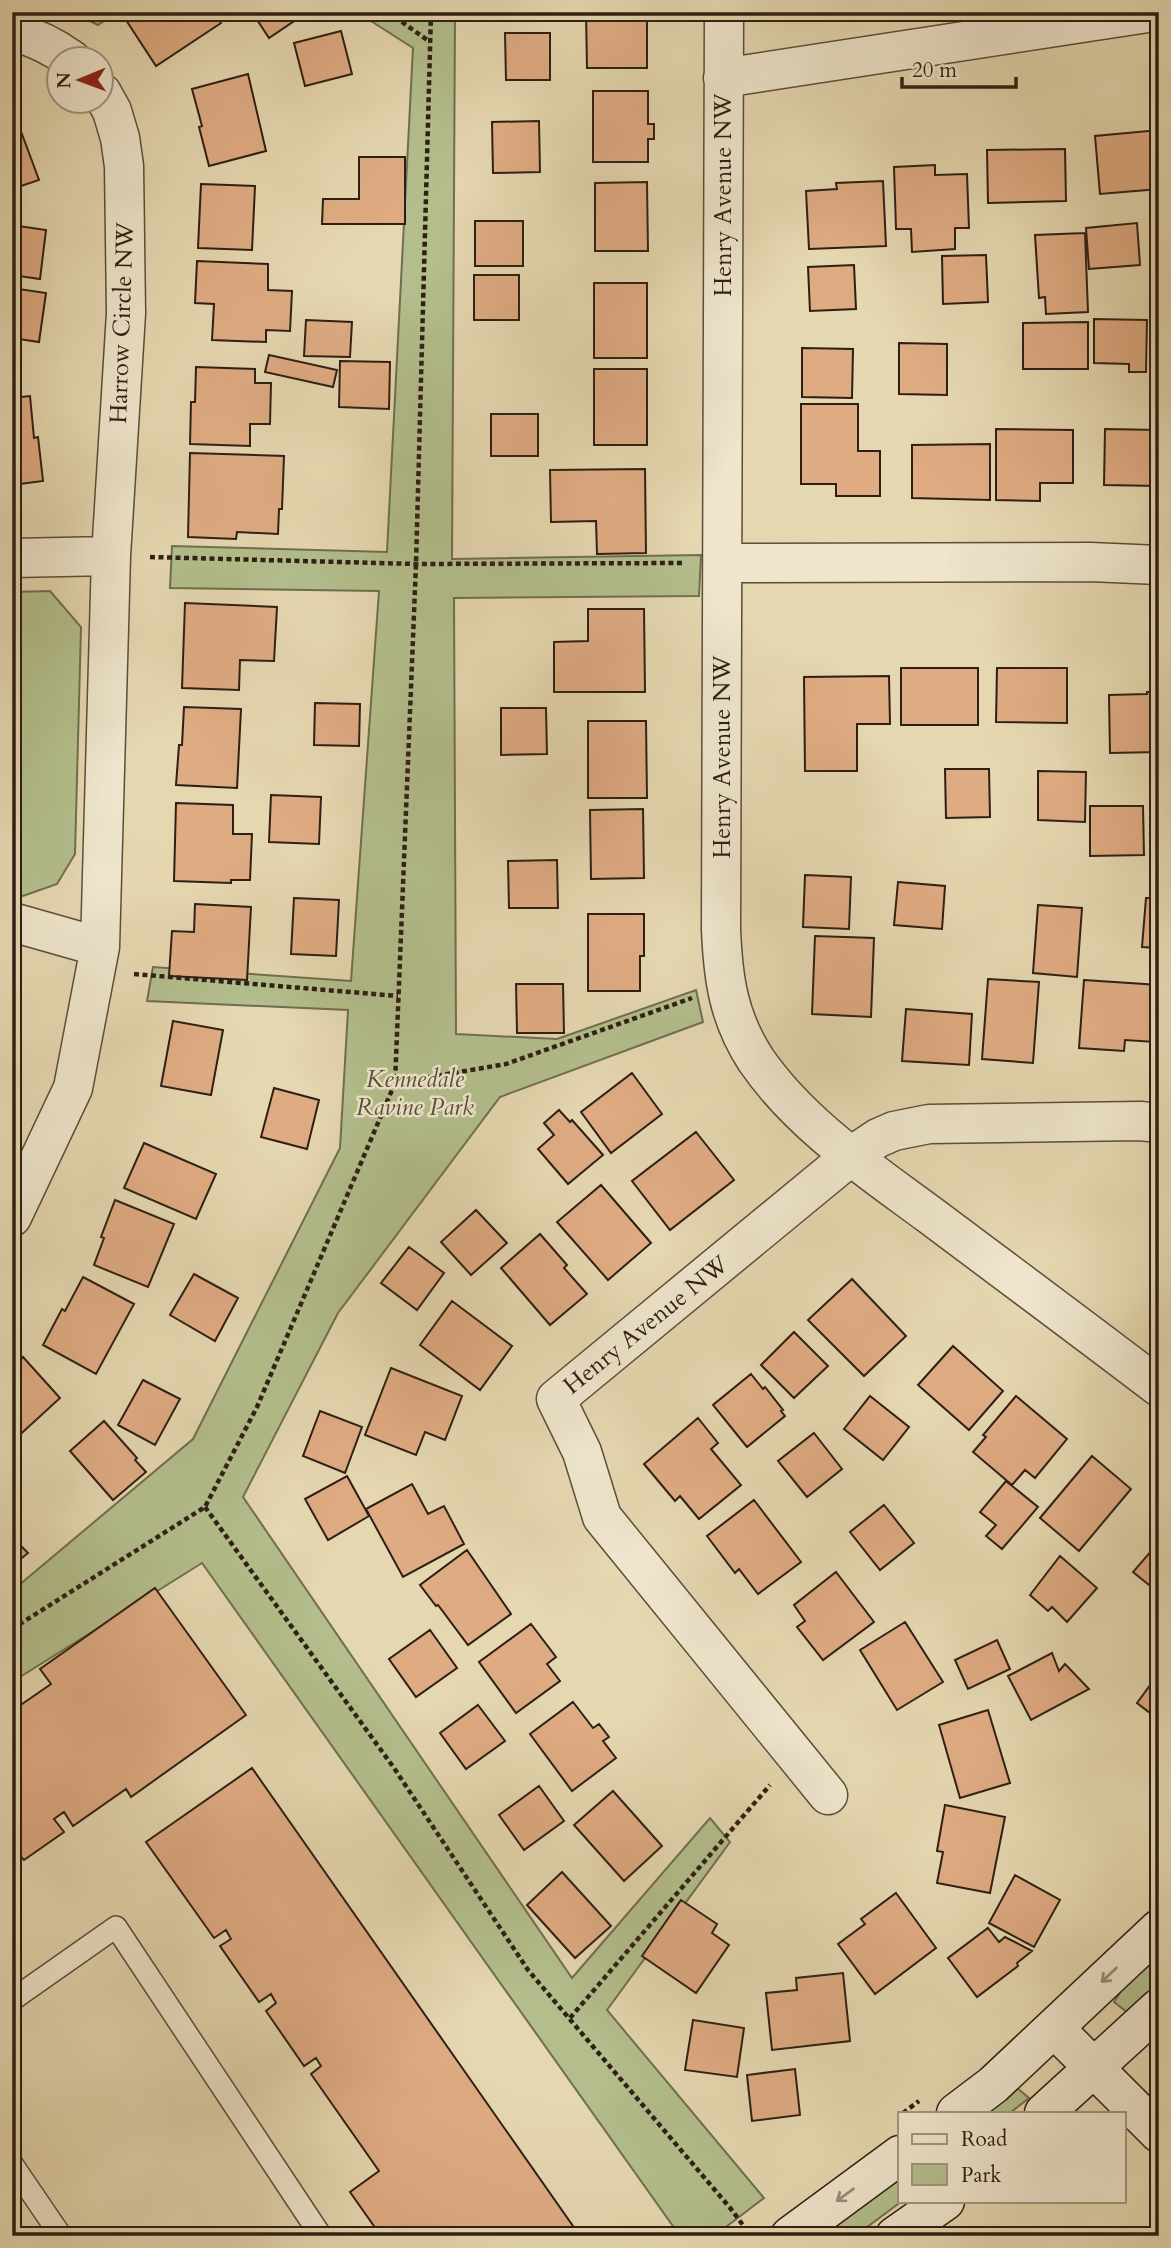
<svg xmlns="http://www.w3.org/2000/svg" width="1171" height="2248" font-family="Cardo,serif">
  <rect width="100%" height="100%" fill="#e5d7b0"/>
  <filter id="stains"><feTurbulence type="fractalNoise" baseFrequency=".00286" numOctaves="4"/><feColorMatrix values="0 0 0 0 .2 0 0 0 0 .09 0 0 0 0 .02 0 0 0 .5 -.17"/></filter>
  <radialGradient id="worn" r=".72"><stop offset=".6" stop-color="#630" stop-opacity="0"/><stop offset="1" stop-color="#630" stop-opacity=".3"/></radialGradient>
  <path fill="#b3be8c" stroke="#706e50" stroke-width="2" d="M72,12h45l-19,13z
    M357,12h98l-3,547 249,-4 -2,41 -245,2 2,436 101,5 139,-49 7,32 -203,75 -162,216 -95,184 329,481 138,-160 20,24 -123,168 157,188 -50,38h-34l-478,-673 -190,119v-91l181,-152 147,-291 8,-138 -201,-9 6,-34 198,14 28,-390 -209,-3 2,-42 215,6 26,-504z
    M50,591l31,36 -6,227 -18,30 -34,12 -11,-2v-302z
    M1159,1950v33l-31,30 -14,-11 11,-17z
    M1016,2087l13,11 -19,15h-34z
    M900,2174v27h2l-47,35h-37z"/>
  <path fill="#dfab83" stroke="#2e1f14" stroke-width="2" d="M138,12h76l7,11 -65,43 -30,-46z
    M252,12h50l1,3 -34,23z
    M586,12h61v56h-60z
    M341,31l11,43 -47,12 -11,-43z
    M505,33h45v47h-44z
    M248,74l18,77 -57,15 -10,-39 3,-1 -10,-37z
    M593,91h55v33h6v15h-6v23h-55z
    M539,121l1,51 -47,1 -1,-51z
    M19,126l20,54 -27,9v-61z
    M1159,130v59l-59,5 -5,-58z
    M1065,149l1,52 -78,2 -1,-53z
    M359,157h46v67h-83l1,-25h36z
    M935,165v10l32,-1 2,54h-14v21l-43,3 -1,-23h-15l-2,-62z
    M883,181l3,65 -77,3 -3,-58 31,-2 -1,-6z
    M647,182l1,69h-53v-68z
    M201,184l54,2 -3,64 -54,-2z
    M475,221h48v45h-48z
    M1137,223l3,42 -51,4 -3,-41z
    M12,225l34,5 -6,49 -28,-4z
    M1085,233l3,79 -42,2 -1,-17 -6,1 -4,-63z
    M986,255l2,47 -45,2 -1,-48z
    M197,261l71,3v26l24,1 -2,40 -24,-1v12l-54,-2 2,-36 -19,-1z
    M854,265l2,44 -46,2 -2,-44z
    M474,275h45v45h-45z
    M594,283h53v75h-53z
    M12,288l34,5 -7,49 -27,-4z
    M1094,319l53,1 -1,52h-17v-8l-35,-1z
    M306,320l46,2 -2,35 -46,-1z
    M1088,322v47h-65v-46z
    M899,343l48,1v51l-48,-1z
    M802,348l51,1 -1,49 -50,-1z
    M269,355l68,15 -4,17 -68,-15z
    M340,361l50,1 -1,47 -50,-2z
    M196,367l59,2v14h16l-1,41h-20v22l-60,-2 1,-42h4z
    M594,369h53v76h-53z
    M30,396l4,42 4,-1 5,44 -31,4v-87z
    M801,404h57v47h22v45h-44v-12h-35z
    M491,414h47v42h-47z
    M996,429l77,1v53h-33v18l-44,-1z
    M1105,429l54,1v56l-55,-1z
    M990,444v56l-78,-2v-53z
    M190,453l94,3 -2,53h-3l-1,25 -41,-2 -1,7 -48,-2z
    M645,469l1,84 -49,1 -1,-33 -45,1 -1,-52z
    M185,603l92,4 -3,54 -34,-1 -1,30 -57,-2z
    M588,609h56l1,83h-91v-50l34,-1z
    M901,668h77v57h-77z
    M997,668h70v55l-71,-1z
    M889,676l1,48h-33v47h-52l-1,-94z
    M1147,692h12v60l-49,1 -1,-58 38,-1z
    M315,703l45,1 -1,42 -45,-1z
    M184,707l57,2 -4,79 -61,-3 3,-40h3z
    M501,708h45l1,46 -46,1z
    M588,721h58l1,77h-59z
    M945,769h44l1,48 -44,1z
    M1038,771l48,1 -1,50 -47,-2z
    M271,795l50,2 -2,47 -50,-2z
    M176,803l57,2v29h19l-2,46h-19v3l-57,-2z
    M1090,806h53l1,49 -54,1z
    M643,809l1,69 -53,1 -1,-69z
    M557,860l1,48h-49l-1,-47z
    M805,875l46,2 -2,52 -46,-2z
    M898,882l47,4 -3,43 -48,-4z
    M294,898l45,2 -3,56 -45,-2z
    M1146,898h13v50l-17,-1z
    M195,904l56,3 -4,73 -78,-4 3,-45 22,1z
    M1038,905l44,3 -5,69 -44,-4z
    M588,914h56v42h-4v35h-52z
    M815,936l59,2 -3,79 -59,-3z
    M988,979l51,3 -6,81 -51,-4z
    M1084,980l75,5 -4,57 -30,-2 -1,11 -45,-3z
    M516,984h47l1,49h-47z
    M906,1009l66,5 -3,51 -67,-4z
    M173,1021l50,9 -12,65 -50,-9z
    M632,1073l30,41 -51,39 -30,-41z
    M274,1088l45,12 -12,49 -46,-12z
    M559,1110l11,12 2,-2 31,35 -35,29 -30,-35 16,-14 -10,-12z
    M696,1132l38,48 -64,50 -38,-49z
    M144,1143l72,31 -20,45 -72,-31z
    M601,1185l50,58 -43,37 -51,-58z
    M115,1200l59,24 -26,63 -54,-22 10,-27 -3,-1z
    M476,1210l31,33 -36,32 -30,-33z
    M540,1234l27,31 -3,3 23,26 -37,31 -49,-57z
    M409,1247l35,26 -27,37 -36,-27z
    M194,1274l44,24 -23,43 -45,-26z
    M83,1277l51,27 -38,70 -53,-29 19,-36 3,2z
    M852,1279l54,57 -42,40 -56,-56z
    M452,1301l60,45 -32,44 -60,-45z
    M794,1332l34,34 -34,32 -33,-33z
    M953,1346l50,45 -34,39 -51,-45z
    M23,1357l37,41 -48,44v-75z
    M391,1368l71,28 -17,44 -20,-8 -9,23 -51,-20z
    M751,1374l12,15 2,-2 18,23 -2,1 4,5 -38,31 -34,-42z
    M143,1380l37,19 -25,46 -37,-20z
    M870,1396l39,31 -26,33 -39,-31z
    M1016,1396l51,43 -32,39 -10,-8 -13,15 -39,-33 13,-15 -3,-2z
    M320,1411l42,16 -17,46 -42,-17z
    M698,1418l20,25 -7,6 30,36 -42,34 -19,-23 -5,5 -31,-37z
    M104,1421l33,37 -2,2 11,12 -33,28 -43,-49z
    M814,1433l28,36 -35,28 -29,-36z
    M1092,1456l39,33 -52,62 -39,-33z
    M347,1476l22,40 -41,24 -23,-41z
    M1006,1481l32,26 -36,42 -16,-13 10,-11 -16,-13z
    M412,1484l16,30 16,-8 20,38 -61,33 -37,-68z
    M754,1500l47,62 -43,32 -19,-25 -4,4 -28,-37z
    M884,1505l30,38 -34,27 -30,-38z
    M12,1530l8,10 -3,2 11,11 -16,13z
    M1159,1542v51l-26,-21z
    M467,1550l44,64 -43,31 -30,-40 -2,1 -16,-21z
    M1060,1556l37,32 -30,34 -15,-15 -4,4 -18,-16z
    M836,1572l38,50 -51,38 -26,-33 8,-6 -11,-16z
    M155,1588l91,127 -115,82 -5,-8 -53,37 -9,-14 -10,7 10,13 -40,28 -12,-13v-136l39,-27 -11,-15z
    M905,1622l38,60 -46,28 -37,-60z
    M531,1624l25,33 -9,7 13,17 -44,32 -37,-51z
    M430,1630l27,38 -41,29 -27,-38z
    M997,1640l13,29 -42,20 -13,-29z
    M1052,1653l7,18 6,-7 24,25 -58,31 -23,-44z
    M1151,1684l8,6v20l-5,6 -17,-13z
    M573,1702l20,26 6,-4 10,13 -6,4 13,17 -44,33 -42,-57z
    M478,1705l27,36 -39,28 -26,-36z
    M988,1710l22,73 -50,15 -21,-73z
    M252,1768l328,468h-199l-31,-44 29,-21 -68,-97 10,-8 -5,-8 -12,8 -38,-55 10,-8 -5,-9 -12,8 -39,-56 11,-7 -5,-9 -12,8 -68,-96z
    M539,1786l25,35 -40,29 -25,-35z
    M613,1791l49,55 -38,35 -50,-56z
    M945,1805l60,12 -15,76 -53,-10 6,-31 -6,-1z
    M562,1872l49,54 -36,32 -48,-53z
    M1015,1875l45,25 -26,47 -45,-24z
    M896,1893l40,55 -61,46 -37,-50 27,-20 -4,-5z
    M681,1900l36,24 -5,9 17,12 -33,48 -54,-37z
    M988,1928l11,14 6,-5 27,14 -15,12 1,3 -41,31 -29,-39z
    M843,1973l7,68 -78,9 -6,-57 31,-3 -1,-12z
    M693,2020l51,8 -7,49 -52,-7z
    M795,2069l5,46 -48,6 -5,-46z"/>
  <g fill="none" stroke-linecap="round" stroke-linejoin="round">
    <g stroke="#5c4d3b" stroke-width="24">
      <path id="lane" d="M12,2000l104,-73 205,309
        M12,2164l49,72"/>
    </g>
    <g stroke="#5c4d3b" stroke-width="41">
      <path id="street" d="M724,12l-3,917c2,49 7,88 35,131 44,64 113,110 174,155 76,57 153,114 229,172
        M12,31c22,6 41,15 60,29
        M723,78l431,-66
        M12,558l99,-2
        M723,563l367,-1 69,3
        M12,922l88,25
        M12,1217l61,-129 27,-141 11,-391 15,-243 -2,-147 -4,-28 -8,-27 -10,-18
        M828,1795l-226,-278 -20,-65 -26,-53 295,-243 27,-18 16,-7 35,-7 211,-3 19,2"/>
    </g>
    <g stroke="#2e1f14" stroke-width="41">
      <path id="secondary" d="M1054,2028l105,105
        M956,2113l37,-28 166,-156
        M1044,2113l115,-105
        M790,2236l110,-81
        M895,2236l50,-35"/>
    </g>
    <path stroke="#2e1f14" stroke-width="4.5" stroke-dasharray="5 3.5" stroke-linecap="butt" d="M388,12l42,30
      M150,557l266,7 267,-1
      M134,974l264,22
      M395,1083l111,-19 186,-66
      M205,1507l189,261 134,202 203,239 20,27
      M12,1629l193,-122 52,-100 138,-324 21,-519 15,-552
      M570,2018l200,-233
      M903,2113l16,-12"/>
    <use href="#lane" stroke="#eee5cc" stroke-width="21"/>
    <use href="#street" stroke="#eee5cc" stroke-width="38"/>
    <use href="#secondary" stroke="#eee5cc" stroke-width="38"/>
  </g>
  <defs><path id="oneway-shaft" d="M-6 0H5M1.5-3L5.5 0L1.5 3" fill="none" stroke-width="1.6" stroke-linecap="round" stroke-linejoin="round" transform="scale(1.75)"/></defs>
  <g stroke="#988c79">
    <use href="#oneway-shaft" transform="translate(1109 1975) rotate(136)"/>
    <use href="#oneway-shaft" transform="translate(845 2195) rotate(144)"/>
  </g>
  <g text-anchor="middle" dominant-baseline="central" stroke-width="5" stroke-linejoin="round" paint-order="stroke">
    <g font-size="24" fill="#2e1f14" stroke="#eee5cc">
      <text transform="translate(723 195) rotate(-90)">Henry Avenue NW</text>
      <text transform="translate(122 323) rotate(-88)">Harrow Circle NW</text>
      <text transform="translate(722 757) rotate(-90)">Henry Avenue NW</text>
      <text transform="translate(646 1325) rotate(-39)">Henry Avenue NW</text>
    </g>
    <g font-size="24" font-style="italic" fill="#564f38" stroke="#eee5cc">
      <text x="415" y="1079">Kennedale<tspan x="415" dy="28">Ravine Park</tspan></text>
    </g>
  </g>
  <rect width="1171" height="2248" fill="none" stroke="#e5d7b0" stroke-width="42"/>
  <rect x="14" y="14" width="1143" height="2220" fill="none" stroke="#2e1f14" stroke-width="3.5"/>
  <rect x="21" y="21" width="1129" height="2206" fill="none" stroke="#2e1f14" stroke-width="2"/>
  <rect x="898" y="2112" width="228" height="91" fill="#eee5cc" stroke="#a19682" stroke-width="2"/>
  <rect x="912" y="2134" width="35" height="10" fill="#eee5cc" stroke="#a19682" stroke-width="2"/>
  <text x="961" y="2146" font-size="21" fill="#2e1f14">Road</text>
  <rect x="912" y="2164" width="35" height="21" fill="#b3be8c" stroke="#a19682" stroke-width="2"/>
  <text x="961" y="2182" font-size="21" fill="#2e1f14">Park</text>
  <g transform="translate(80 80) rotate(269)"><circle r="33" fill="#eee5cc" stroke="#a19682" stroke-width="2"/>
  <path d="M0-5L12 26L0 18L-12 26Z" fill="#8f2418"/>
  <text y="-10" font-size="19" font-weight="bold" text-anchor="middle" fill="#2e1f14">N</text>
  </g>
  <path d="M902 77v10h114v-10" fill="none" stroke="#2e1f14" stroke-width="3.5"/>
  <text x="912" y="77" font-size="21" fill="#2e1f14" stroke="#eee5cc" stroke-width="5" paint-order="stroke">20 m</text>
  <rect width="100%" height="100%" filter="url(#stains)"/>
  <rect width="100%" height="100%" fill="url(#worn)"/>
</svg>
